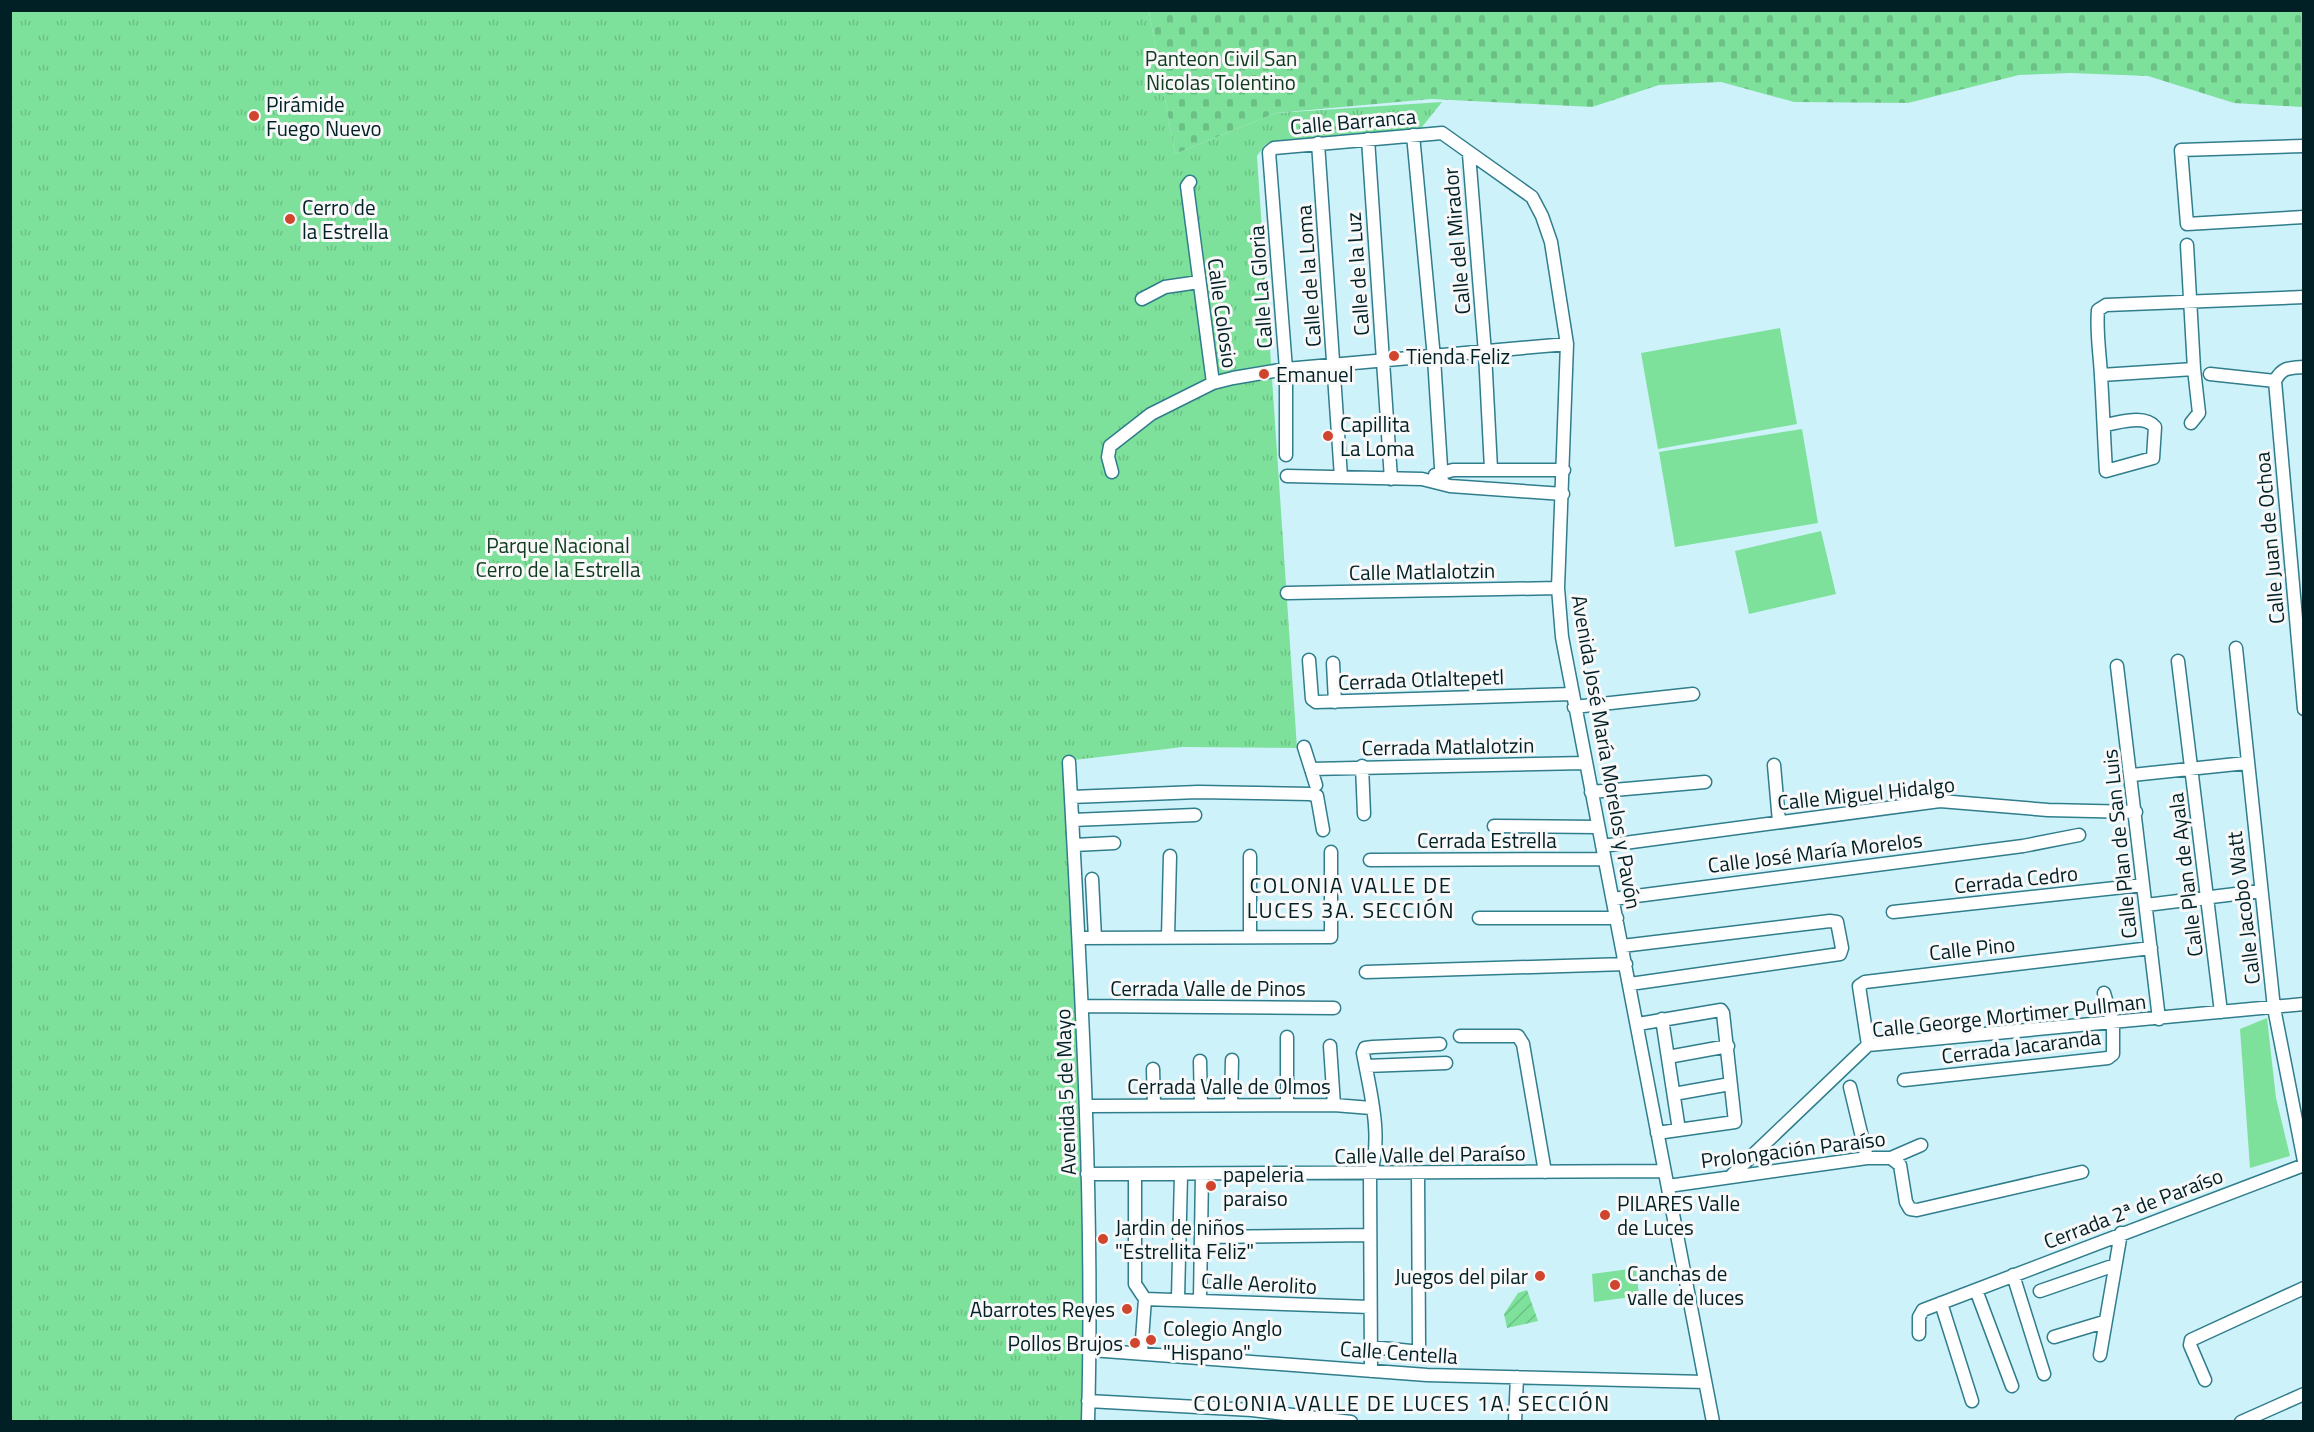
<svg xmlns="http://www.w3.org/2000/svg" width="2314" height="1432" font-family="'Titillium Web',sans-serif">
  <defs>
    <pattern id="grass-tufts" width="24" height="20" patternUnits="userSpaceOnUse" patternTransform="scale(1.5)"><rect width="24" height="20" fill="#7ee19b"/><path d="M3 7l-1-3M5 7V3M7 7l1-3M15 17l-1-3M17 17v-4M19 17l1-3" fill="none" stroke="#6bc185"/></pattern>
    <pattern id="cemetery-stones" width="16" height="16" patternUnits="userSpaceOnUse" patternTransform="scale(1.5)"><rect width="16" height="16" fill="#7ee19b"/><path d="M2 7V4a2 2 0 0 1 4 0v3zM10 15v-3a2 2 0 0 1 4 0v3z" fill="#6bc185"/></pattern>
    <pattern id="garden-furrows" width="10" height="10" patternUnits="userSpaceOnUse" patternTransform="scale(1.5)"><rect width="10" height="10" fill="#7ee19b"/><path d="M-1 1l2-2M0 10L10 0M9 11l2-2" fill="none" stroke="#6bc185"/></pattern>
  </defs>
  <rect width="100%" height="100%" fill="#cef2fa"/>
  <path fill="url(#grass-tufts)" d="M10,11h1139l26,143 101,-41 166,-11 -24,30 -142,9 -11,4 -8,11 40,592 -114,-1 -117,14 16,346 4,314h-1075z"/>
  <path fill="url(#cemetery-stones)" d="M1149,11h1154v96l-69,-4 -86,-27 -78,-3 -51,2 -111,28 -114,-1 -73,-20 -62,3 -67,22 -161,-8 -155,14 -101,41z"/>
  <path fill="#7ee19b" d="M1780,328l17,96 -139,25 -17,-96z
    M1802,429l16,94 -143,24 -16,-95z
    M1821,531l15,63 -87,20 -14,-63z
    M2267,1018l9,80 14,58 -40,12 -10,-139z
    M1636,1268l3,28 -45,6 -2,-28z"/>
  <path fill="url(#garden-furrows)" d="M1527,1290l11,31 -31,7 -3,-14 14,-21z"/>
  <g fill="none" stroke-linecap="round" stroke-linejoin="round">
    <g stroke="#307d8c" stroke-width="15">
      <path id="minor" d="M1413,135l21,223 8,125
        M1368,139l23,340
        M1318,143l23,334
        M2304,146l-123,4 6,74 117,-7
        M1469,154l16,199 6,116
        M1190,182l-3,4 26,197
        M2187,245l7,124 5,44 -8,10
        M1142,299l23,-12 34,-5
        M2304,367c-15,1 -22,0 -29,14l29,328
        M2210,374l65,7
        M2101,375l93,-6
        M2104,425c15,-2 40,-11 51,2l-2,31 -47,13c-2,-32 -3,-63 -5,-95 -1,-22 -5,-44 -3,-66l8,-5 198,-8
        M1286,455v-86l-17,-217 5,-4 168,-15 90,64 10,19 9,26 16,102 -9,244 4,49 151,785
        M1112,472l-4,-15 2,-11 41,-32 62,-31 20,-5 53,-9 281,-25
        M1435,475l18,-5h111
        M1287,476l135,3 28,7 113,8
        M1287,593l271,-5
        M2236,648l38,360 30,153
        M1309,660l3,39 4,3 256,-8
        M2178,661l43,351
        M1333,663l2,39
        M2117,666l42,353
        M1574,707l119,-13
        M1304,747l12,38
        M1069,762c12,220 25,439 19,660
        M1774,765l5,57
        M1362,766l2,48
        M1311,769l274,-6
        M2132,775l114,-12
        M1591,792l114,-10
        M1071,797l127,-5 112,2 7,2 6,34
        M1072,820l123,-5
        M1494,826l104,1
        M1074,845l40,-2
        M1602,846l338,-45 108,9 88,2
        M1370,860l234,-1
        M1092,879l3,59
        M1613,899l410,-53 56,-11
        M2146,905l114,-14
        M1893,912l250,-27
        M1479,918h138
        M1250,936v-80
        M1168,937l2,-81
        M1079,938l252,-1v-85
        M1622,946l208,-25 7,1 5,26 -2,6 -210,30
        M1366,972l260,-8
        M1083,1006l251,2
        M1662,1019l17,111
        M1638,1024l83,-14 2,3 12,109 -78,11
        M1460,1036h58l5,8 22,128
        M1287,1037v68
        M1868,1045l-9,-59 6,-4 286,-34
        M1330,1046l4,59
        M1668,1057l60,-11
        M1200,1061l1,44
        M1366,1066l80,-3
        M1153,1069l1,37
        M1904,1080l204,-22 5,-4v-31l-9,-30
        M1850,1087l17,71
        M1674,1094l56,-10
        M1231,1105l1,-45
        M1088,1106l246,-1 37,3
        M1891,1158l9,7 6,37 4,7 7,1 165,-38
        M1087,1174l577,-3
        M1135,1175v109l10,15 -4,54
        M1732,1175l136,-130 436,-41
        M1668,1186l199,-28h24l30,-13
        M1201,1237l169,-2
        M2013,1275l31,99
        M1976,1290l36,96
        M2040,1291l75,-26
        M1178,1298l3,-123
        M1145,1299l225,8
        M1200,1299l2,-125
        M1941,1303l31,98
        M1919,1334v-17l4,-7 381,-145
        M2054,1337l50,-15
        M1371,1347l40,4 6,-1 2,-4 -1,-172
        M1091,1350l336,25 278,7
        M2100,1355l21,-122
        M1371,1371l-1,-196c13,-37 0,-84 -7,-122l2,-5 8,-1 67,-3
        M2205,1380l-15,-35 1,-5 113,-52
        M1088,1401l164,9 99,12
        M1515,1422l2,-45
        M2241,1422l63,-28"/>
    </g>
    <use href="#minor" stroke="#fff" stroke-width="12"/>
  </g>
  <g fill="#d0452d" stroke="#f8f8f8" stroke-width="2">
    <circle cx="254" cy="116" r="6"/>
    <circle cx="290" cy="219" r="6"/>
    <circle cx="1394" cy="356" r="6"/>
    <circle cx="1264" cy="374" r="6"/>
    <circle cx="1328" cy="436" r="6"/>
    <circle cx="1211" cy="1186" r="6"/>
    <circle cx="1605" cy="1215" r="6"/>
    <circle cx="1103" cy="1239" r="6"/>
    <circle cx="1540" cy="1276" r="6"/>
    <circle cx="1615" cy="1285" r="6"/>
    <circle cx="1127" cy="1309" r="6"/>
    <circle cx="1151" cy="1340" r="6"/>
    <circle cx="1135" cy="1343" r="6"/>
  </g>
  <g text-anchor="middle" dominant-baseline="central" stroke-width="6" stroke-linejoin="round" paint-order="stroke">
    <g font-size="21" fill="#0e3a1e" stroke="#f8f8f8">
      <text x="1221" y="58">Panteon Civil San<tspan x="1221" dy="24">Nicolas Tolentino</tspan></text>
      <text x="558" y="545">Parque Nacional<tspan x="558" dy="24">Cerro de la Estrella</tspan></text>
    </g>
    <g font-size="21" fill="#002026" stroke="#f8f8f8" text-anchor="start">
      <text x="266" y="104">Pirámide<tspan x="266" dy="24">Fuego Nuevo</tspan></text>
      <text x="302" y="207">Cerro de<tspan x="302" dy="24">la Estrella</tspan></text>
      <text x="1406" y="356">Tienda Feliz</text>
      <text x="1276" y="374">Emanuel</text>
      <text x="1340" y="424">Capillita<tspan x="1340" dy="24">La Loma</tspan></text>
      <text x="1223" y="1174">papeleria<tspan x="1223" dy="24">paraiso</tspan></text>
      <text x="1617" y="1203">PILARES Valle<tspan x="1617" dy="24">de Luces</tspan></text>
      <text x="1115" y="1227">Jardin de niños<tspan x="1115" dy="24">"Estrellita Feliz"</tspan></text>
      <text x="1627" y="1273">Canchas de<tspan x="1627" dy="24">valle de luces</tspan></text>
      <text x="1528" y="1276" text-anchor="end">Juegos del pilar</text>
      <text x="1115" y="1309" text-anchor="end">Abarrotes Reyes</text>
      <text x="1163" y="1328">Colegio Anglo<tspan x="1163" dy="24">"Hispano"</tspan></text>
      <text x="1123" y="1343" text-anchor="end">Pollos Brujos</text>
    </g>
    <g font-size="21" fill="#002026" stroke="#f8f8f8">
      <text transform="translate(1353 121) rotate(-5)">Calle Barranca</text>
      <text transform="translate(1456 241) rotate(-95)">Calle del Mirador</text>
      <text transform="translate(1357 274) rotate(-94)">Calle de la Luz</text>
      <text transform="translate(1308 276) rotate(-94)">Calle de la Loma</text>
      <text transform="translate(1260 287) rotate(-94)">Calle La Gloria</text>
      <text transform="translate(1223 313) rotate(82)">Calle Colosio</text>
      <text transform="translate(2269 538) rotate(-95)">Calle Juan de Ochoa</text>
      <text transform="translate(1422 571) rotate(-1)">Calle Matlalotzin</text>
      <text transform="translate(1421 679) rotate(-2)">Cerrada Otlaltepetl</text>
      <text transform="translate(1448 746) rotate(-1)">Cerrada Matlalotzin</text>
      <text transform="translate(1607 752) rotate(80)">Avenida José María Morelos y Pavón</text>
      <text transform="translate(1866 793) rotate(-6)">Calle Miguel Hidalgo</text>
      <text x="1487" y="840">Cerrada Estrella</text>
      <text transform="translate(2119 844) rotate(-96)">Calle Plan de San Luis</text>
      <text transform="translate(1815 852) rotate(-7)">Calle José María Morelos</text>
      <text transform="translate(2185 875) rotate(-97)">Calle Plan de Ayala</text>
      <text transform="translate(2016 879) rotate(-6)">Cerrada Cedro</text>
      <text transform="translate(2243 908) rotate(-97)">Calle Jacobo Watt</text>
      <text transform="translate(1972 948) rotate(-6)">Calle Pino</text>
      <text x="1208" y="988">Cerrada Valle de Pinos</text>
      <text transform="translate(2009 1015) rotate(-6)">Calle George Mortimer Pullman</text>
      <text transform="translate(2021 1046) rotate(-7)">Cerrada Jacaranda</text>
      <text x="1229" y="1086">Cerrada Valle de Olmos</text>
      <text transform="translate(1065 1092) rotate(-92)">Avenida 5 de Mayo</text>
      <text transform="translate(1793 1149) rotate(-7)">Prolongación Paraíso</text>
      <text transform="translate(1430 1154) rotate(-1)">Calle Valle del Paraíso</text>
      <text transform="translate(2133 1208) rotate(-21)">Cerrada 2ª de Paraíso</text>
      <text transform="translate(1259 1283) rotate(3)">Calle Aerolito</text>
      <text transform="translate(1399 1352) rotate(4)">Calle Centella</text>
    </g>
    <g font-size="22" letter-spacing="1.5" fill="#002026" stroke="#f8f8f8">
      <text x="1351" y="885">COLONIA VALLE DE<tspan x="1351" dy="25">LUCES 3A. SECCIÓN</tspan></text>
      <text x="1402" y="1403">COLONIA VALLE DE LUCES 1A. SECCIÓN</text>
    </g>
  </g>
  <rect width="2314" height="1432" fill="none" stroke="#002026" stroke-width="24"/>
</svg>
